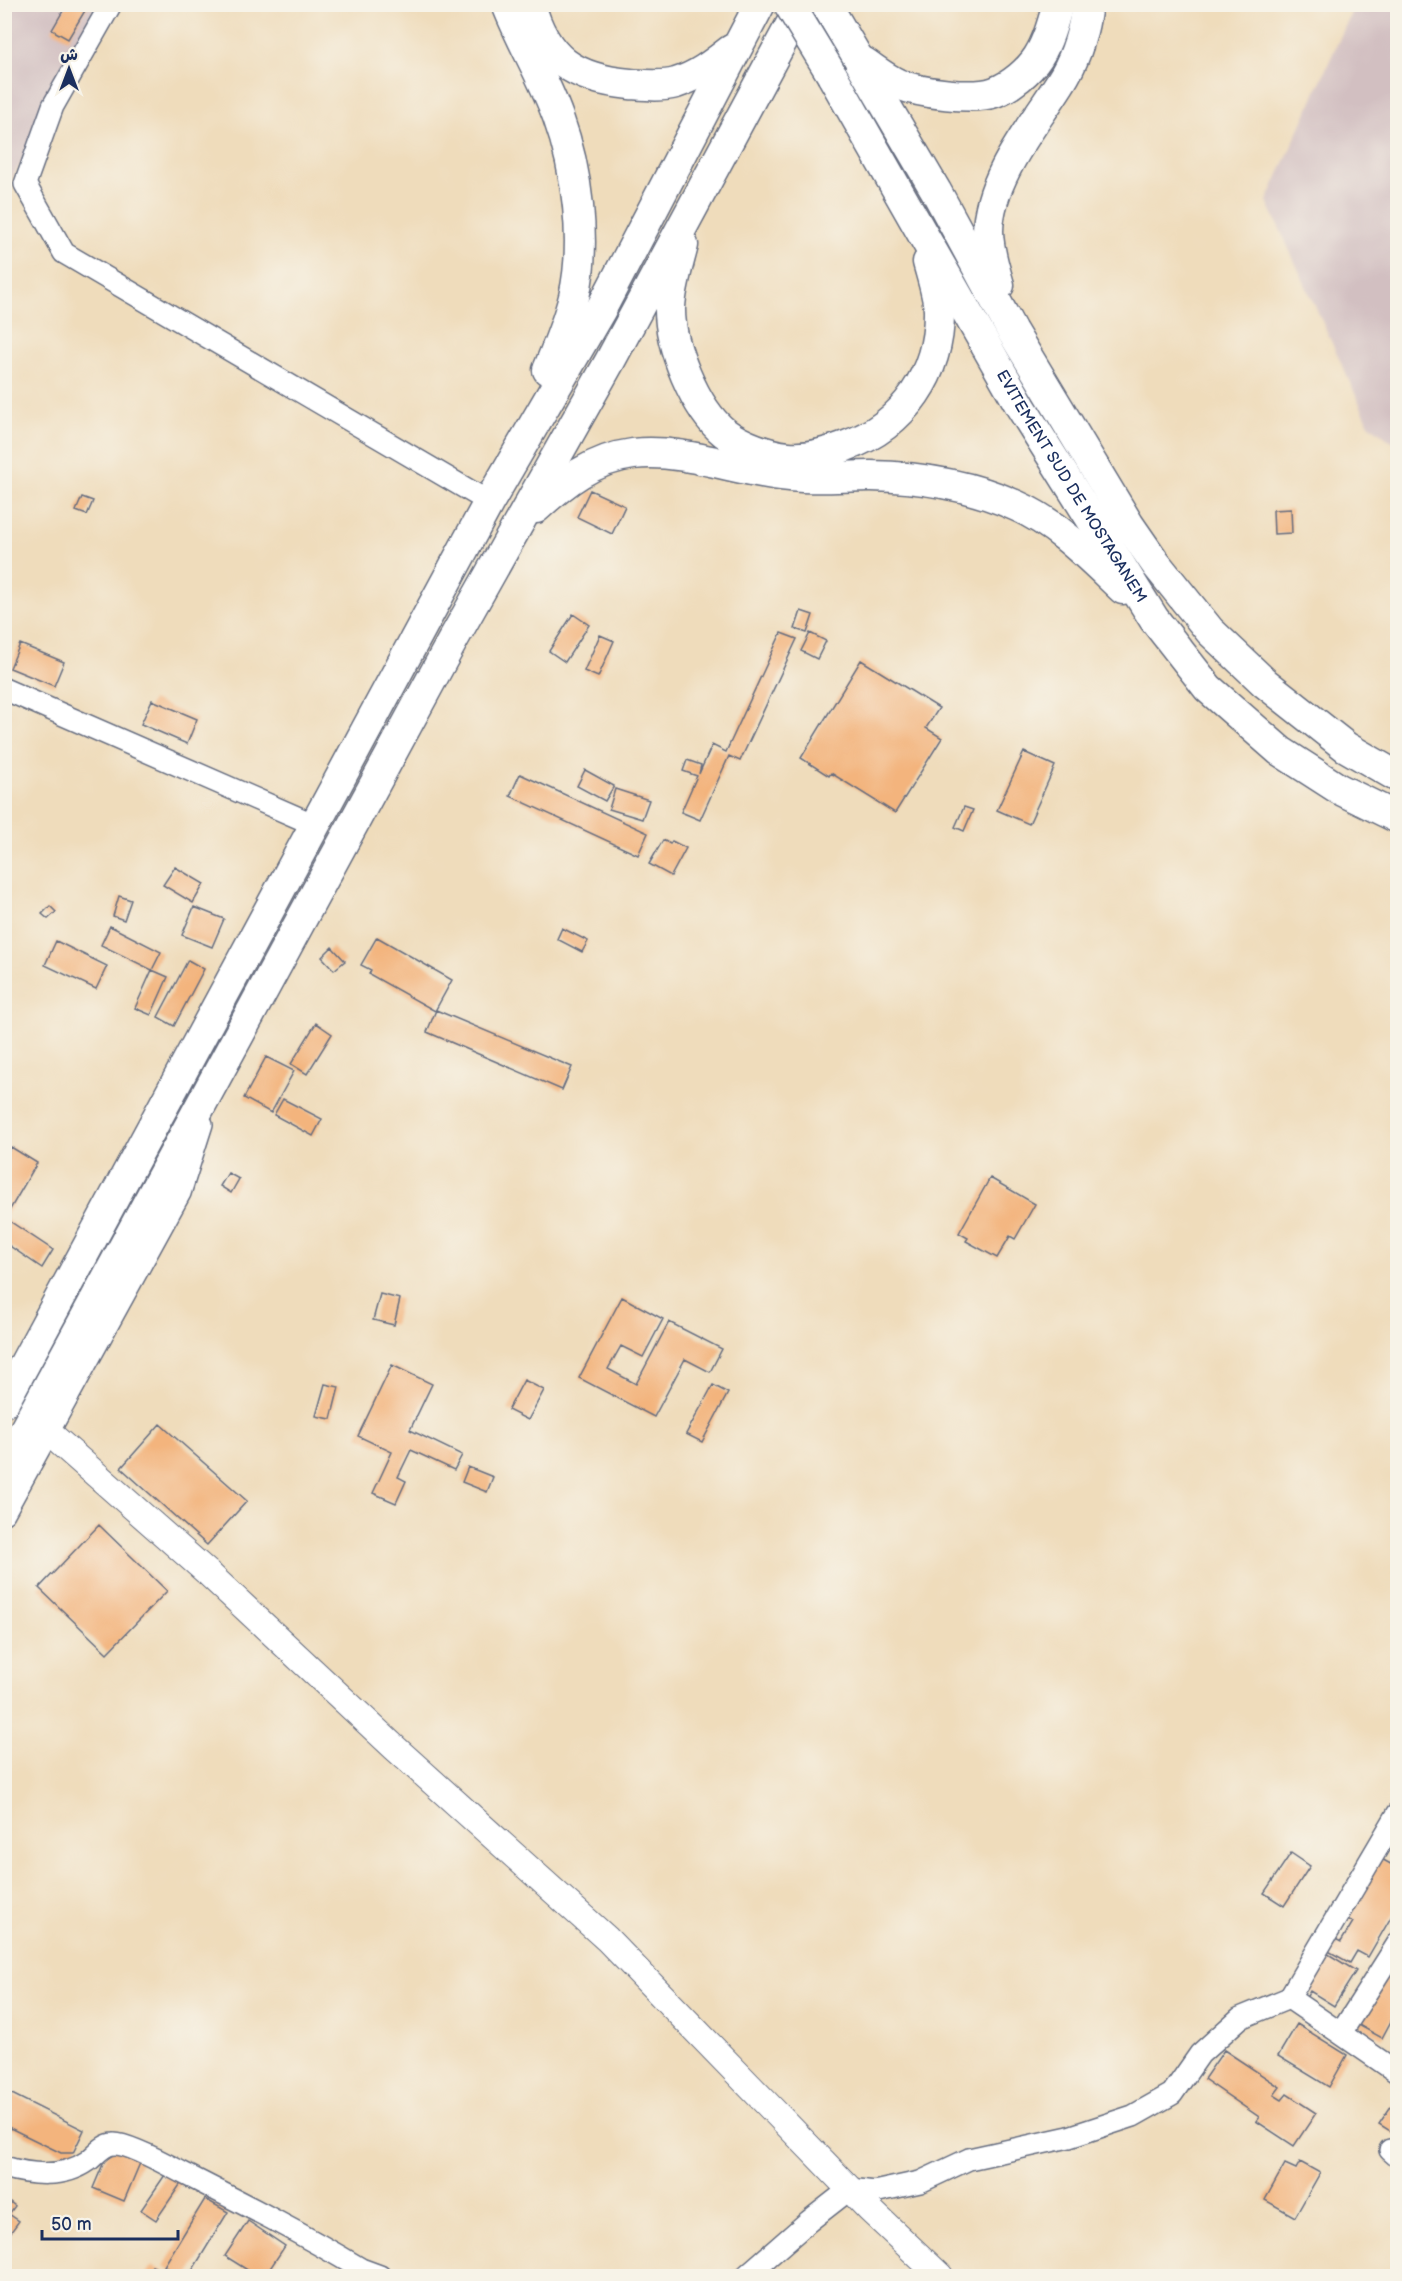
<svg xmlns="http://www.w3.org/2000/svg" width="1402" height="2281" font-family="'Balsamiq Sans','Playpen Sans Arabic',sans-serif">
  <rect width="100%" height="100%" fill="#f7f3e8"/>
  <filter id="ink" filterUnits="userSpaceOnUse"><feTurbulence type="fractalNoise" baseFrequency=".0167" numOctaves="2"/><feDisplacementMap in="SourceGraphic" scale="12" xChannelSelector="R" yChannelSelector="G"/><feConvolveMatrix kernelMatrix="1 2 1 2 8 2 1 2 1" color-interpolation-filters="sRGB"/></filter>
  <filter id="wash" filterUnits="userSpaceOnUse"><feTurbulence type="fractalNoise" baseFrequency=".008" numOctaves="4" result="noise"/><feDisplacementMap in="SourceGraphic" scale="24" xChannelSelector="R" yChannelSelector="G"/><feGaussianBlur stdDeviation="1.35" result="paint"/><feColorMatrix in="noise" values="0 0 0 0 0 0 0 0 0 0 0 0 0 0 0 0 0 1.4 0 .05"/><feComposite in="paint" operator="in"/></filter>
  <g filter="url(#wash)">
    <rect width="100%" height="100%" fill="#efdcbb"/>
    <path fill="#d2bfc1" d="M1355,4l42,1v441l-28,-22 -102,-223z
      M5,5h112l-112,184z"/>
    <g id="blocks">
      <path fill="#f3b47d" d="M67,4h22l-21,35 -16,-9z
        M590,490l35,16 -13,28 -35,-17z
        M82,497l11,4 -6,14 -11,-4z
        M1291,509l1,24 -18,1 -1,-24z
        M801,611l12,4 -6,18 -12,-4z
        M573,614l16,11 -24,37 -16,-11z
        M781,633l16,6 -57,122 -11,-5 -29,64 -19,-8 16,-36 -14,-5 4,-11 14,5 -2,9 13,-29 14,7z
        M810,633l16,8 -9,18 -16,-8z
        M600,635l14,6 -16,36 -14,-6z
        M20,644l44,18 -10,24 -44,-18z
        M861,660l78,48 -13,20 16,10 -47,75 -64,-40 -2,3 -28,-18z
        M152,700l45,19 -10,25 -46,-20z
        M1024,752l31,14 -26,58 -32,-14z
        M585,770l29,16 -9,15 -28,-15z
        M520,774l128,59 -10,22 -128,-59z
        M615,789l34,11 -7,19 -33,-10z
        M964,807l9,3 -9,21 -9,-4z
        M663,840l7,4 2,-3 14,7 -15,28 -22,-12z
        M175,867l29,17 -11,19 -30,-18z
        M119,896l12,4 -7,20 -11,-4z
        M50,906l6,6 -8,7 -6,-5z
        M194,907l30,12 -12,28 -30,-12z
        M110,926l51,26 -9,18 -51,-25z
        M562,928l26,13 -6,11 -25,-13z
        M377,937l75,43 -17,31 -66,-37 2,-4 -10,-5z
        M56,941l51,25 -11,23 -51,-24z
        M332,947l13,14 -11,9 -12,-13z
        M188,960l16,9 -30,57 -16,-9z
        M152,970l16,7 -17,38 -16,-7z
        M436,1010l136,57 -10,23 -135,-58z
        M316,1023l16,11 -25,40 -16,-10z
        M266,1057l28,14 -23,42 -27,-15z
        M283,1099l39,20 -9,17 -39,-21z
        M11,1147l26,16 -32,55 48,32 -11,18 -38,-26v-84z
        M228,1173l11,6 -8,14 -11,-7z
        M990,1178l45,26 -20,35 -5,-3 -13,22 -31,-17 2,-3 -9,-5z
        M380,1294l20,5 -6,26 -21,-5z
        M622,1297l41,22 -20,38 -22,-11 -13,23 28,15 33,-62 53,27 -12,23 -25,-13 -31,58 -75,-39z
        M392,1365l40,19 -22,46 52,25 -8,15 -43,-20 -13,27 8,4 -10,22 -23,-10 19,-41 -34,-16z
        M524,1380l20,10 -16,30 -20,-10z
        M325,1384l14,3 -8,32 -15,-3z
        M713,1385l15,8 -26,49 -16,-8z
        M160,1424l87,77 -40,44 -86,-77z
        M468,1467l25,10 -6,15 -25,-10z
        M99,1525l68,66 -60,62 -68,-65z
        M1291,1853l19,13 -26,40 -20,-13z
        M1376,1856l22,12v37l-30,52 -11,-6 -7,12 -29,-16 7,-12 13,7 12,-20 -11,-6z
        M1320,1949l36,22 -22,35 -24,-15 -7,12 -12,-7z
        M1398,1955v53l-16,30 -27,-15z
        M1297,2024l50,31 -18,32 -51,-31z
        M1224,2050l56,37 -6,8 8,5 5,-6 29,19 -22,33 -38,-25 3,-4 -55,-38z
        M4,2092h4l76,38 -11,23h-12l-57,-28z
        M1398,2096v40l-19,-12z
        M112,2143l31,13 -19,45 -31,-13z
        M1300,2162l20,11 -25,44 -30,-17 20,-36 11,5z
        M169,2169l15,10 -28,41 -15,-10z
        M5,2198l10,8 -6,8 10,7 -14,19z
        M205,2199l23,13 -39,64h-8l-17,-10z
        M248,2221l37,25 -20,30h-8l-32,-20z
        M152,2266l20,10h-26z"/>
    </g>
  </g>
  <g filter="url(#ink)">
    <use href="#blocks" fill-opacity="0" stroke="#656c7f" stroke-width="1.5"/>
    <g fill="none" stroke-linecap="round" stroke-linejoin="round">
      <g stroke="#656c7f" stroke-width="24">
        <path id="minor" d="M111,4l-58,102 -28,78 39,69 425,249
          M4,689l311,136
          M4,1513l176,-320 22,-69
          M1398,1813l-109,185 109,75
          M1341,2033l57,-90
          M1390,2150l8,7
          M4,2167c27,8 60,11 84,-6 8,-6 15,-17 26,-17 13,-1 54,21 67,28 61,31 122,62 180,97
          M357,2276l4,-7 19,7
          M746,2276l63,-55 41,-32 24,3 46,-10 49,-23 100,-22 64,-21 39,-22 28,-40 40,-36 49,-20"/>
      </g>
      <g stroke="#656c7f" stroke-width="28">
        <path id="major" d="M48,1432l160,141 187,175 212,191 262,270 71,67"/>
      </g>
      <g stroke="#656c7f" stroke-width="33">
        <g id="highway">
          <path d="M507,4c15,39 37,74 51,113 19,52 29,125 16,180 -6,25 -16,49 -26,73"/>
          <path d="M530,4c15,56 45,75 100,80 14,1 32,3 46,-1 22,-7 37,-19 55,-33"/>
          <path d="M826,4l110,187 76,140 117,194 27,39 54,67 55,52 81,64 52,30"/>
          <path d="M863,62c11,7 23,17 35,22 22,9 75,16 97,8 16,-6 34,-21 43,-35 10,-16 15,-35 20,-53"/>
          <path id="s1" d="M832,75l189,332 133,212 54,69 72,63 59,38 59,29"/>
          <path d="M683,245c-5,20 -12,42 -13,62 -1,38 25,102 55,126 16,12 43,22 63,24 20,2 40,-4 58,-11 58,-21 94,-73 93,-136 -1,-15 -7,-33 -11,-48"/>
          <path d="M999,285c-5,-18 -11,-35 -11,-54 1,-57 50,-110 77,-156 12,-21 19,-47 22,-71"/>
          <path d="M536,508c28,-26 57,-49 97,-54 53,-6 105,18 157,22 27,3 54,0 81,0 50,1 100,9 146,30 41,18 74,53 106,83"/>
          <path d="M4,1402l485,-900 111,-191 160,-307"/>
          <path d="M4,1468l450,-830 156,-277 192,-357"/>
        </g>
      </g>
      <use href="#minor" stroke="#fff" stroke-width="21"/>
      <use href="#major" stroke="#fff" stroke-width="26"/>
      <use href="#highway" stroke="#fff" stroke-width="30"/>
      <g stroke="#656c7f" stroke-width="33" stroke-linecap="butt">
        <path id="highway-bridge" d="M789,4l43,71"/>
      </g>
      <use href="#highway-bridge" stroke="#fff" stroke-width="30"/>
    </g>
  </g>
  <g text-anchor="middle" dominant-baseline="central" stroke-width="4.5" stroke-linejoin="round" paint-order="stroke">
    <g font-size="16" fill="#1b2f5e" stroke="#f7f3e8">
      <text stroke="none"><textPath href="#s1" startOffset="476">EVITEMENT SUD DE MOSTAGANEM</textPath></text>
    </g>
  </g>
  <rect width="1402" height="2281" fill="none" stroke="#f7f3e8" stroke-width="24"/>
  <g transform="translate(69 69)" stroke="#f7f3e8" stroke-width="4.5" paint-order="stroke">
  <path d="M0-4.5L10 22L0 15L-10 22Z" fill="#1b2f5e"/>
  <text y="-9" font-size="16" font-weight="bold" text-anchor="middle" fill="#1b2f5e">ش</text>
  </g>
  <path d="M42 2230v9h136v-9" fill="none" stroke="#1b2f5e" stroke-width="3"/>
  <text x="51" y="2230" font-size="18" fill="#1b2f5e" stroke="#f7f3e8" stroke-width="4.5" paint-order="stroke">50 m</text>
</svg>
